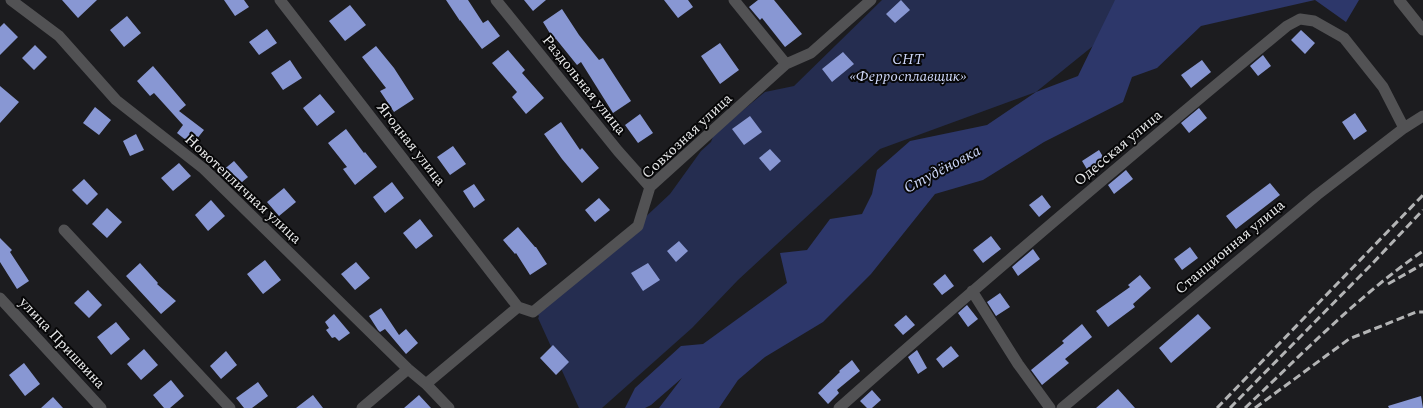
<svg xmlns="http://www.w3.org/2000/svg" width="1423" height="408" font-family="Spectral,serif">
  <rect width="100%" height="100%" fill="#1c1c1f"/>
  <path fill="#252d50" d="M882,0h236l-25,46 -57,46 -156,57 -142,131 -46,48 -90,80h-23l-41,-90 1,-1 -1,-3 55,-48 77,-72 31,-43 10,-9 3,-8 51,-42 29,-6z"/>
  <path fill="#2d376a" d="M1115,0h244l-13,22 -31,-22 -114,26 -44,42 -25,9 -9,25 -79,40 -61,38 -48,14 -64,80 -48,48 -58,35 -27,23 -19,28h-60l23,-30 -31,27 -6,3h-20l10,-20 46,-42 22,-2 84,-61 -7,-30 27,-3 23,-31 32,-5 10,-20 5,-24 33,-29 77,-16 49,-33 42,-16z"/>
  <path fill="#8897d3" d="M62,0h35l-19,18z
    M224,0h20l5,7 -14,9z
    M446,0h22l15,23 5,-3 12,16 -18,13 -22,-29v1z
    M524,0h22l-13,11z
    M664,0h24l5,7 -15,11z
    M758,0h16l28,34 -17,13 -23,-29 -2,2 -11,-13z
    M901,0l9,10 -15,13 -9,-9z
    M350,5l16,20 -21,16 -16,-20z
    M562,9l17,26 20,25 4,-2 28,43 -18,12 -32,-51 -4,3 -21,-26 -2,1 -11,-18z
    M127,16l14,17 -17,14 -14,-17z
    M4,23l14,14 -18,18v-28z
    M267,29l10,14 -18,12 -10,-13z
    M1301,30l14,13 -10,11 -14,-14z
    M720,43l19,27 -19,14 -19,-28z
    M35,45l12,12 -13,13 -12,-12z
    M376,46l18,22 20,31 -20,13 -14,-21 6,-3 -24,-31z
    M508,50l17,20 -3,3 22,25 -18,16 -14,-17 5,-5 -25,-29z
    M843,52l11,12 -22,18 -10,-13z
    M1263,55l8,11 -13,10 -8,-10z
    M290,60l12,18 -19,12 -12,-17z
    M1202,60l9,12 -20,16 -10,-13z
    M153,66l33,39 -7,6 25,19 -12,15 -15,-12 6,-8 -29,-32 -4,3 -13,-15z
    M0,86l19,16 -19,21z
    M320,94l15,18 -18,14 -14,-18z
    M95,107l16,13 -12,15 -16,-12z
    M1199,108l8,10 -18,15 -8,-10z
    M1355,113l12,18 -13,9 -12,-18z
    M640,114l13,19 -15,10 -13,-18z
    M750,116l12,16 -18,13 -12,-16z
    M561,122l19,28 2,-2 17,20 -17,15 -20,-24 -18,-25z
    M346,129l18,24 1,-1 12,15 -22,18 -12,-16 4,-2 -19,-24z
    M136,134l8,16 -14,6 -7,-15z
    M453,146l13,18 -16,11 -13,-18z
    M770,149l11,12 -11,10 -11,-13z
    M1099,150l6,10 -17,11 -6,-10z
    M234,161l14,16 -13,11 -14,-16z
    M179,163l12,13 -18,15 -12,-13z
    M1126,170l7,9 -19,15 -6,-9z
    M84,179l14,15 -11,11 -15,-15z
    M392,182l12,16 -19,15 -12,-16z
    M1270,183l10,12 -44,34 -10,-13z
    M474,184l11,16 -11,8 -11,-17z
    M284,188l12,14 -17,14 -12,-14z
    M1042,195l9,12 -12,10 -10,-12z
    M599,198l11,12 -15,12 -10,-12z
    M211,200l14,16 -17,15 -13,-16z
    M107,208l15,14 -15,16 -15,-14z
    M420,219l13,17 -17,13 -13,-16z
    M518,227l17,20h1l11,17 -17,11 -14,-22 -1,1 -12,-14z
    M991,236l10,13 -18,14 -10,-13z
    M0,238l12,12 -2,2 19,29 -12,8 -17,-27z
    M679,241l9,10 -12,11 -9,-11z
    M1190,247l8,11 -16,12 -8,-11z
    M1033,249l7,10 -22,17 -6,-9z
    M265,260l16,20 -18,14 -16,-20z
    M356,262l14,16 -15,12 -14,-16z
    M140,263l18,20 -1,1 19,17 -15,13 -35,-38z
    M648,263l12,17 -17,11 -12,-18z
    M945,274l9,12 -12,9 -9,-11z
    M1140,275l11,13 -18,16 2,3 -27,20 -12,-16 34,-24 -2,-2z
    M88,290l14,15 -13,13 -15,-15z
    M1000,293l10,14 -14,9 -9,-14z
    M967,305l11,14 -10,8 -10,-14z
    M381,308l18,27 7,-6 12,14 -12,11 -21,-25 -5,3 -2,-2 -9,-14z
    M334,314l16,19 -11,8 -4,-4 -3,1 -6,-8 3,-2 -4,-6z
    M1198,314l13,14 -40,35 -12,-15z
    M906,315l9,10 -12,10 -9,-10z
    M116,322l14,17 -19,16 -14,-18z
    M1082,324l10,13 -27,22 4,4 -27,22 -11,-15 33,-27 -2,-2z
    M553,345l16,17 -13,13 -16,-17z
    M951,346l8,10 -16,12 -7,-9z
    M144,349l14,16 -17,15 -14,-16z
    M917,350l10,18 -9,6 -10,-17z
    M226,351l11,14 -16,14 -11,-13z
    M852,360l8,11 -23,19 2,3 -11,11 -10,-11 22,-21 -1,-1z
    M24,363l16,21 -15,12 -16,-21z
    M171,380l13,16 -14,12h-6l-11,-13z
    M258,382l10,14 -16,12h-8l-8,-10z
    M1118,389l17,19h-39z
    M872,390l9,10 -9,8h-5l-7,-7z
    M313,395l10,13h-27z
    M419,395l12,13h-27z
    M1421,396l2,12h-34l-1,-2z
    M53,397l10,11h-22z"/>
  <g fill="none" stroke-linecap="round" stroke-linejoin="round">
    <path stroke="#525254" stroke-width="11" d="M11,0l48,36 57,64 88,69 204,200 18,15 23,24
      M280,0l238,307
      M496,0l122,151 32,36
      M734,0l52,64
      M1399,0l24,30
      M64,230l166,178
      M972,291l46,73 32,44
      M0,298l101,110
      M426,384l92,-77 15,5 105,-86 12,-39 136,-123 25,-11 60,-53
      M362,408l46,-39
      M839,408c147,-130 297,-257 448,-382l13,-7 14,2 30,17 39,49 21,41
      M1062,408l255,-213 87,-67 19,-12"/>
    <path stroke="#b3b4b5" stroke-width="3" stroke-dasharray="8 4" stroke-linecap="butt" d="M1388,284l35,-20
      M1217,408l206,-213
      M1230,408l140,-142 53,-56
      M1245,408c57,-54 113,-112 178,-157
      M1255,408l94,-69 67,-27h7"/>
  </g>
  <g text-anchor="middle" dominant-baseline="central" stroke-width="4" stroke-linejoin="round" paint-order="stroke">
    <g font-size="15" font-style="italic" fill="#ced7f9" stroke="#070708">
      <text x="908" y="59">СНТ<tspan x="908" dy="17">«Ферросплавщик»</tspan></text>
    </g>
    <g font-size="15" fill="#e9eaeb" stroke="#070708">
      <text transform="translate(584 85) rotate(51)">Раздольная улица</text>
      <text transform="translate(687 136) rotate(-43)">Совхозная улица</text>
      <text transform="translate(411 144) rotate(52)">Ягодная улица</text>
      <text transform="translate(1118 148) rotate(-40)">Одесская улица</text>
      <text transform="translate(243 189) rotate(43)">Новотепличная улица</text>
      <text transform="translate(1230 247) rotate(-40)">Станционная улица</text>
      <text transform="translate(62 343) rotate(47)">улица Пришвина</text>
    </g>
    <g font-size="16" font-style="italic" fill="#cdd7f9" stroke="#070708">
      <text transform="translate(942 169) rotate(-28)">Студёновка</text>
    </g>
  </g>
</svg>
